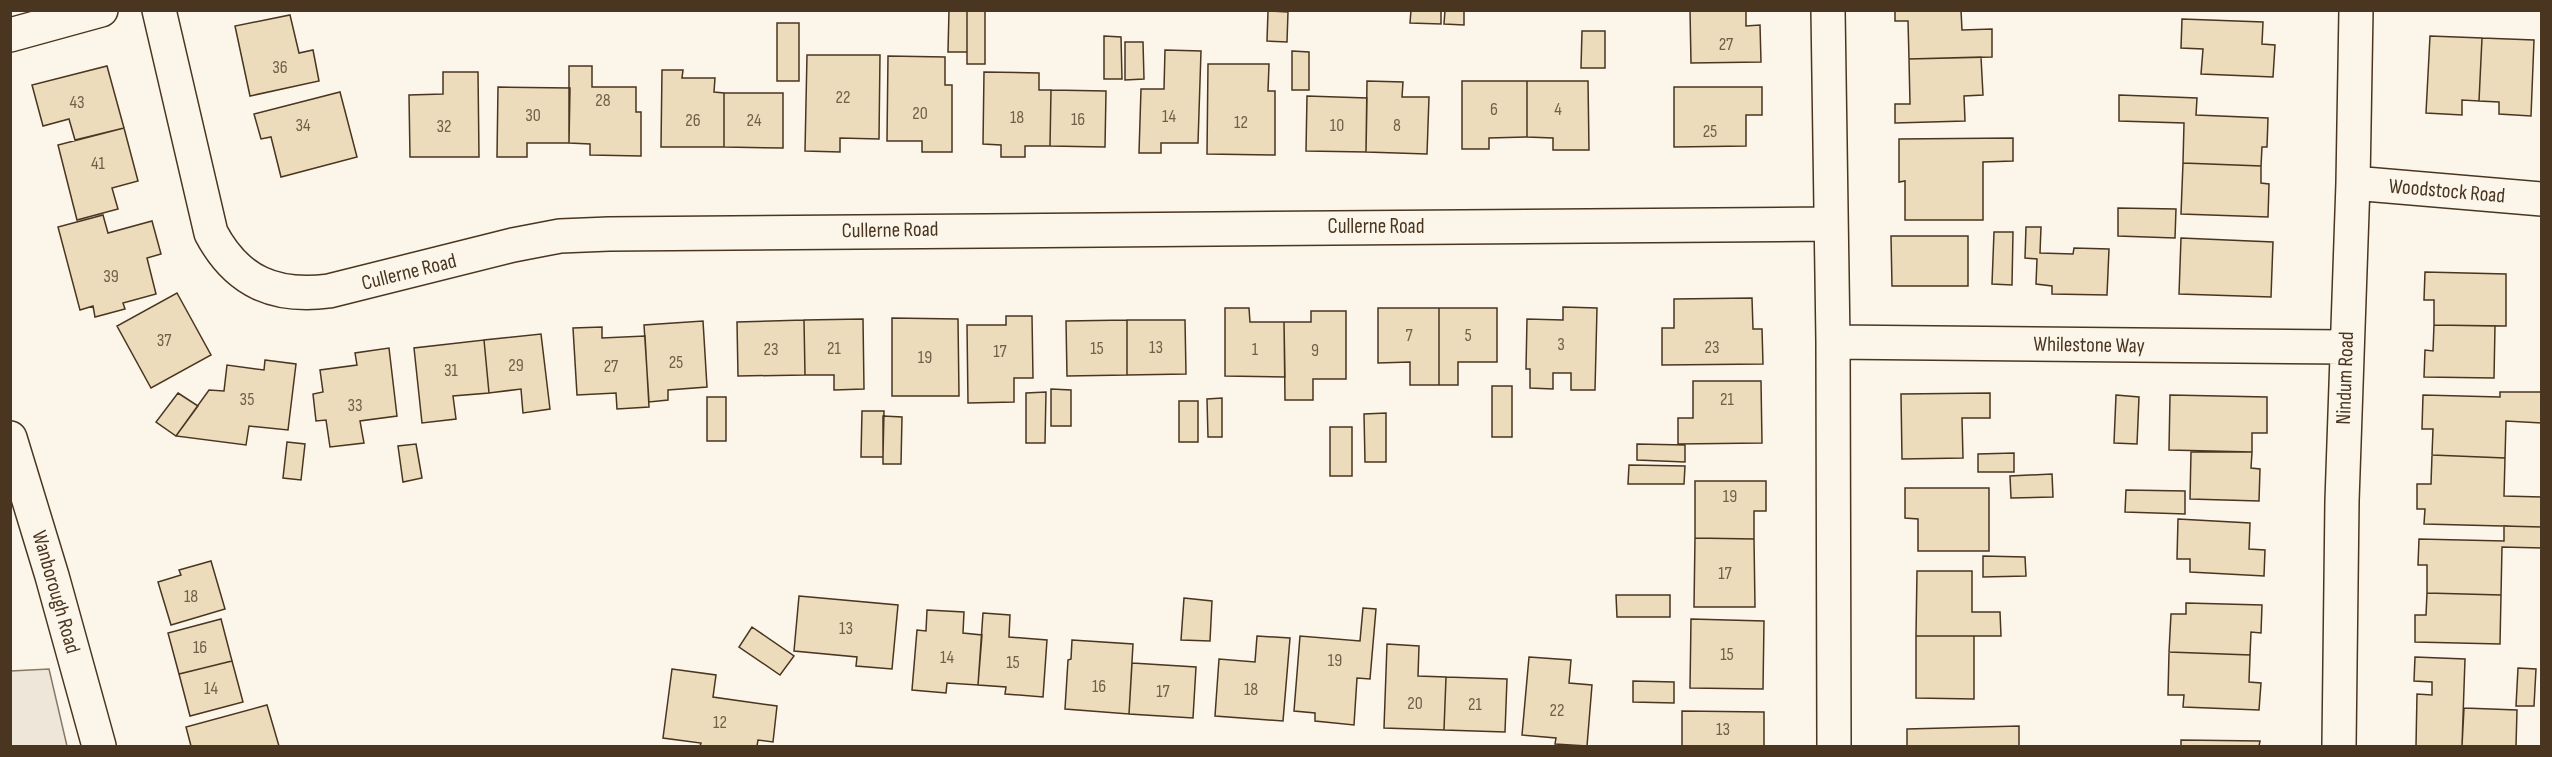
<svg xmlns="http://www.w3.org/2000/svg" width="2552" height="757" font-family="'Sofia Sans Condensed',sans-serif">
  <rect width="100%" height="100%" fill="#fbf6e9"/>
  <path fill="#ede6d9" stroke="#887966" stroke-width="1.5" d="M49,669l18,77h-56v-75z"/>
  <path fill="#ecdcbc" stroke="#4a3520" stroke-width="1.5" d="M949,10h18v42h-19z
    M967,10h18v54h-18z
    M1411,10h30v14l-31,-1z
    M1445,10h19v15l-20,-1z
    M1690,10h56v16l14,-1 1,37 -70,1z
    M1895,10h66l1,20 30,-1v28l-83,2 -1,-38h-13z
    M1268,11l20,1 -1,30 -20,-1z
    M290,15l9,38 14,-3 6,31 -69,15 -15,-70z
    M2182,19l81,3 -1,22 13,1 -2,32 -72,-3 2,-25 -22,-1z
    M777,23h22v58h-22z
    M1582,31h23v37h-24z
    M1104,36l17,1 1,42h-18z
    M2430,36l52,2 -3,63 -17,-1v15l-36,-2z
    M2482,38l52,2 -3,76 -32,-2v-12l-20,-1z
    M1125,42h18l1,37 -19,1z
    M1165,50l36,1 -3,92h-37v10h-22l2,-64h23z
    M1292,51l17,1v38h-17z
    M807,55h73l-1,84 -39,-1v14l-35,-1z
    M888,56l57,1v28h7v67h-30v-11h-35z
    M1981,57l2,38 -19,1 1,25 -70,2v-19h15l-1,-45z
    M1208,64h61l-1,27h7v64l-68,-1z
    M107,66l17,62 -49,12 -6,-21 -26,7 -11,-41z
    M569,66h23v21h44v25h5v44l-51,-1v-11l-21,-1z
    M662,70h21l-1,8h33l-1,14 10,1v54h-63z
    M443,72h35l1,85h-69l-1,-62 34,-1z
    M984,72l55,1v17h12l-1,56h-25v11h-24v-12l-18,-1z
    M1367,81l36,1 -1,15h27l-2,57 -61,-2z
    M1462,81h65v56l-38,1v11h-27z
    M1527,81h61l1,69h-36v-12l-26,-1z
    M498,87l72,1 -1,55h-42v14h-30z
    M1674,87h88v28h-16v31l-72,1z
    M1051,90l55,1 -1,56 -55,-1z
    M340,92l17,65 -76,20 -10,-40 -10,2 -7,-25z
    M724,93h59v55l-59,-1z
    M2119,95l78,3 -1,17 72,3 -1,29h-5l-1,19 -78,-3 1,-40 -65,-2z
    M1307,96l60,2 -1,54 -60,-1z
    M124,128l14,53 -26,7 6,21 -41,11 -19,-75z
    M2013,138v23l-30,1v58h-78v-39l-6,1v-43z
    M2183,163l78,3v17l8,1 -1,33 -87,-3z
    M2118,208l58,1 -1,29 -57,-2z
    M103,215l5,18 44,-12 9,33 -14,4 9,36 -33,9 2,6 -30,8 -2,-11 -13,4 -22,-83z
    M2026,227h15l-1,26 33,1 1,-6 35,1 -2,46 -55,-1v-8l-16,-2 1,-25 -12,-1z
    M1994,232h19l-1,53 -20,-1z
    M1891,236h77v50h-76z
    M2181,238l92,4 -2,55 -92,-3z
    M2425,272l81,2v52l-72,-1v-25h-10z
    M177,293l34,62 -60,33 -34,-62z
    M1752,298l1,31h9l1,35 -101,1v-37h12v-29z
    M1563,307l34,1 -2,82h-24v-17h-18v16l-23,-1v-19h-4l1,-50 36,1z
    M1225,308h24l1,14h34l1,55 -60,-1z
    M1378,308h61v77h-29v-23l-32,1z
    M1439,308h58v54h-39v23h-19z
    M1311,311h35v68h-33v21h-28l-1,-78h27z
    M1006,316h26l1,62h-19v24l-46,1 -1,-78h39z
    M892,318l66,1 1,77h-67z
    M863,319l1,70 -30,1v-15h-29l-1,-55z
    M804,320l1,55 -67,1 -1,-54z
    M1127,320h58l1,54 -59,1z
    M1127,320v55l-60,1 -1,-55z
    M703,321l4,66 -39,3v10l-19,2 -5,-77z
    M2434,325l61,1 -1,52 -70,-1 1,-27 8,1z
    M602,327v11l43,-2 4,71 -32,2 -1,-16 -39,2 -4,-67z
    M541,334l9,75 -27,4 -2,-24 -32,4 -5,-53z
    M484,340l5,53 -36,3 3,23 -34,4 -8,-75z
    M389,348l8,68 -37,5 4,22 -34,4 -4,-27 -10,1 -3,-27 10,-2 -3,-22 37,-5 -2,-12z
    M265,360l31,4 -8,66 -39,-4 -3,19 -70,-9 33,-46 15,1 3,-26 37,5z
    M1693,381h68l1,62 -84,1v-26h15z
    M1492,386h20v51h-20z
    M1051,389l20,1v36h-20z
    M1046,392l-1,51h-19v-50z
    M2500,392h42v31l-36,-2 -1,37 -73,-3 1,-26h-11l1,-34 77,2z
    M178,393l20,13 -22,30 -20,-14z
    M1990,393v25h-28l1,40 -61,1 -1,-65z
    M2116,395l23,2 -2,47 -23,-1z
    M2170,395l97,2v36h-15v19l-83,-2z
    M707,397h19v44h-19z
    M1222,398v39h-14l-1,-38z
    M1179,401h19v41h-19z
    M862,411h22l-1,46h-22z
    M1386,413v49h-21l-1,-48z
    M883,416l19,1 -1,47h-18z
    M1330,427h22v49h-22z
    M287,442l18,2 -4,36 -18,-2z
    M416,444l6,34 -19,4 -5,-36z
    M1637,444l48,1v17l-48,-2z
    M2191,452h61l-1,16 9,1 -1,32 -69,-2z
    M2014,453v19h-36v-18z
    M2432,455l73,3 -1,38 38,1v30l-118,-3 1,-15h-8v-25h14z
    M1629,465l56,1 -1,18h-56z
    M2052,474l1,23 -42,1 -1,-22z
    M1695,481h71v30h-12v28l-59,-1z
    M1905,488h84v63h-71v-32l-13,-1z
    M2126,490l59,1v23l-60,-2z
    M2178,519l72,4 -1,26 16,1 -1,26 -74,-4v-13h-13z
    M2504,526l38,1v21l-40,-1 -1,48 -74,-2v-28h-9l1,-26 85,2z
    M1695,538l59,1 1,68h-61z
    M1983,556l42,1 1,19 -43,1z
    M211,561l14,48 -54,16 -13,-43 23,-7 -2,-5z
    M1917,571h55v41h28l1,24h-85z
    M2427,593l74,2 -1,49 -85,-2v-27h11z
    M1616,595h54v22h-53z
    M799,596l99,9 -6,64 -36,-3 1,-9 -63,-6z
    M1184,598l28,3 -2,40 -29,-1z
    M2186,603l76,2 -1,28 -10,-1 -1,23 -81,-3 2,-38h15z
    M1363,608l13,1 -6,70 -13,-1 -3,47 -39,-4v-8l-21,-2 6,-75 60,5z
    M927,610l37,2 -1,21 19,2 -4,50 -31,-2 -1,10 -34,-3 5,-60 9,1z
    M983,613l27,2 -1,22 38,3 -4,57 -38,-3 1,-7 -28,-2z
    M221,619l11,42 -53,13 -11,-41z
    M1691,619l73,2 -1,68 -73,-1z
    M752,627l42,29 -14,19 -41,-28z
    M1257,636l33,2 -7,83 -68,-5 4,-57 36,3z
    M1916,636h58v63l-58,-1z
    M1072,640l61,4 -4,70 -64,-5 3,-49 3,-1z
    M1387,644l32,2 -1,30 28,1 -2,53 -60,-2z
    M2169,652l81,3 -1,27 12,1 -2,27 -76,-3 1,-12h-16z
    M1529,657l42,3 -2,23 23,2 -5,61 -32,-2 1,-6 -34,-3z
    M2415,657l50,2 -3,87h-46l1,-52 15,1v-13l-18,-1z
    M232,661l11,41 -53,14 -11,-42z
    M1132,663l64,4 -3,51 -64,-4z
    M2518,668l18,1 -2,37h-18z
    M672,669l44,6 -3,22 64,9 -4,36 -15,-2 -1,6h-57l1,-3 -38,-5z
    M1446,677l61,2 -2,53 -61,-2z
    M1633,681l41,1v21l-41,-1z
    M267,705l12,41h-88l-5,-19z
    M2464,708l53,2 -1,36h-54z
    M1682,711l82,1v34h-82z
    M2019,726v20h-112v-17z
    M2181,740l79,1 -1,5h-78z"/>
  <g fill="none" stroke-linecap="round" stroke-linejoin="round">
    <g stroke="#4a3520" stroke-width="36">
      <path id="minor" d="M159,10l52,223c26,49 64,65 118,58l184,-46 47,-9 49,-2 1220,-10
        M1828,10l5,332 1,404
        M10,35l91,-25
        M2353,183l189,16
        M1833,342l513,5
        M10,438l42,138 47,170
        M2339,746l3,-245 11,-318 3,-173"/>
    </g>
    <use href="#minor" stroke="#fbf6e9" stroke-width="33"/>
  </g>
  <g text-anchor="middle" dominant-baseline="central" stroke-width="4.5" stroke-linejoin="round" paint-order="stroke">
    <g font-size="18" fill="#725f47">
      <text x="1726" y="44">27</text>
      <text x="280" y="67">36</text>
      <text x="843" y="97">22</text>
      <text x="603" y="100">28</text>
      <text x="77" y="102">43</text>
      <text x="1494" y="109">6</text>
      <text x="1558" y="109">4</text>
      <text x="920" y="113">20</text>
      <text x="533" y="115">30</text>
      <text x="1169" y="116">14</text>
      <text x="1017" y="117">18</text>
      <text x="1078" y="119">16</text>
      <text x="693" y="120">26</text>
      <text x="754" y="120">24</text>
      <text x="1241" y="122">12</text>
      <text x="303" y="125">34</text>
      <text x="1337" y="125">10</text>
      <text x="1397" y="125">8</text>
      <text x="444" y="126">32</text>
      <text x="1710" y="131">25</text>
      <text x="98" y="163">41</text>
      <text x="111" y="276">39</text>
      <text x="1409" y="335">7</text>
      <text x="1468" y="335">5</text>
      <text x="164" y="340">37</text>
      <text x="1561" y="344">3</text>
      <text x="1156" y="347">13</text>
      <text x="1712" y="347">23</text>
      <text x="834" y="348">21</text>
      <text x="1097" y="348">15</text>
      <text x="771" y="349">23</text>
      <text x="1255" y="349">1</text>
      <text x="1315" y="350">9</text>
      <text x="1000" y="351">17</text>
      <text x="925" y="357">19</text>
      <text x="676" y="362">25</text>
      <text x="516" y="365">29</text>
      <text x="611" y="366">27</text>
      <text x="451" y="370">31</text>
      <text x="247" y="399">35</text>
      <text x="1727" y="399">21</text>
      <text x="355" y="405">33</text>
      <text x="1730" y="496">19</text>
      <text x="1725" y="573">17</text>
      <text x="191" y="596">18</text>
      <text x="846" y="628">13</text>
      <text x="200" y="647">16</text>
      <text x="1727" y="654">15</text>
      <text x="947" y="657">14</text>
      <text x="1335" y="660">19</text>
      <text x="1013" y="662">15</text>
      <text x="1099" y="686">16</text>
      <text x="211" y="688">14</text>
      <text x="1251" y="689">18</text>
      <text x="1163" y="691">17</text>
      <text x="1415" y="703">20</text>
      <text x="1475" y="704">21</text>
      <text x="1557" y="710">22</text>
      <text x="720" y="722">12</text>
      <text x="1723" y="729">13</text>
    </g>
    <g font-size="21" fill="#4a3520" stroke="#fbf6e9">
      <text transform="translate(2447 191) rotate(5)">Woodstock Road</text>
      <text x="1376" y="226">Cullerne Road</text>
      <text transform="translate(890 230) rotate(-1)">Cullerne Road</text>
      <text transform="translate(409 272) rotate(-14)">Cullerne Road</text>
      <text transform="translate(2089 345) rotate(1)">Whilestone Way</text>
      <text transform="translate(2345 378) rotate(-88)">Nindum Road</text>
      <text transform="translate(56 592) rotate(74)">Wanborough Road</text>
    </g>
  </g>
  <rect width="2552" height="757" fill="none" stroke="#4a3520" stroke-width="24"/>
</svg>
